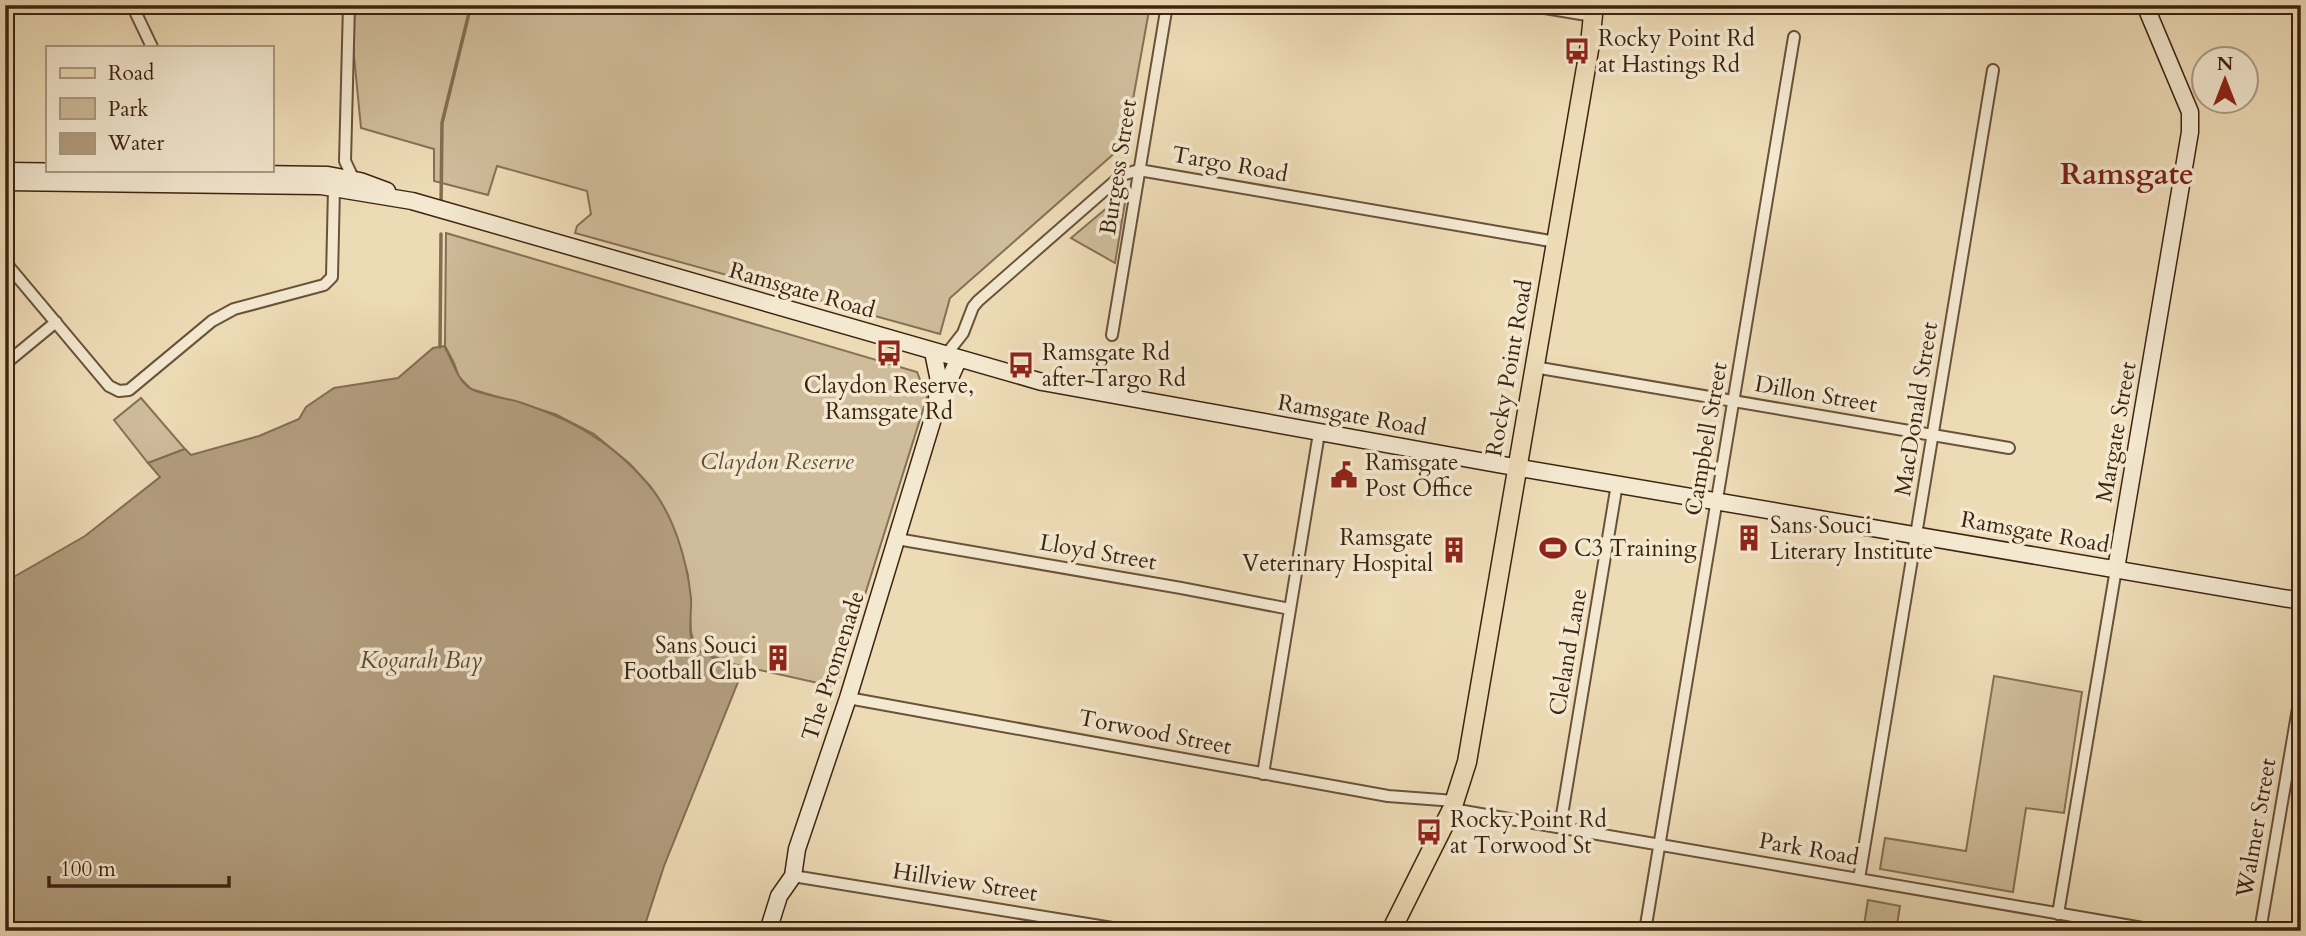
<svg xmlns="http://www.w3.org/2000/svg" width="2306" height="936" font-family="Cardo,serif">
  <rect width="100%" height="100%" fill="#eddbb6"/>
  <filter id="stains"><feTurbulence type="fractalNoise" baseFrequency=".00286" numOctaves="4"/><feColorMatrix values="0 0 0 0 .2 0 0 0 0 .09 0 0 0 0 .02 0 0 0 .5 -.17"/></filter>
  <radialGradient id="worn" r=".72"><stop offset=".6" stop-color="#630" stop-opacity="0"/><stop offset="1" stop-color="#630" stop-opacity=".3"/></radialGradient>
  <path fill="#cfbc9a" stroke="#867056" stroke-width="2" d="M349,5h801l-25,139 -175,154 -10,36 -365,-101 2,-7 14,-12 -4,-23 -90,-25 -9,29 -54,-14v-32l-73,-21z
    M1127,191l-12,72 -44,-25z
    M446,233l471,139 10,25 -91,290 -103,-23 -33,-13 -5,-5 -4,-14 -3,-57 -13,-41 -24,-47 -21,-23 -36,-30 -39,-20 -84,-25 -12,-12 -5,-14 -9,-17z
    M141,398l44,51 -37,14 -34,-43z
    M1994,676l88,16 -18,121 -38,-5 -13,84 -133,-23 5,-31 81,13z
    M1868,900l32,6 -4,25h-33z"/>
  <path fill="#b29d7e" stroke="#846d52" stroke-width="2" d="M444,346c8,13 12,31 24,41 10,8 38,11 51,15 54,18 92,39 129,82 26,30 39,77 43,114 1,15 -4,35 3,48 6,10 29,14 39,18l5,18 -74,184 -21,65h-638v-349l80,-46 75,-59 -12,-14 37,-14 6,6 68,-19 40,-17 7,-12 28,-19 64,-10 35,-30z"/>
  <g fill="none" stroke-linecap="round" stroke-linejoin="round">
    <path stroke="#846d52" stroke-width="3.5" d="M441,206l1,-83 29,-118
      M440,347l1,-113"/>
    <g stroke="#6a523a" stroke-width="14">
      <path id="street" d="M132,5l20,42
        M349,5l-4,156 9,19
        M1527,5l66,11
        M5,262l104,124 10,5 10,-1 83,-69 22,-12 90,-24 8,-8 2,-89
        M1112,335l55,-330
        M945,356l18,-23 10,-26 5,-6 144,-126 17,-5 417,72
        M5,364l51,-42
        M1534,367l475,81
        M897,539l284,49 109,21
        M848,698l540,98 67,5
        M1263,774l56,-341
        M1452,809l708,122
        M1560,827l57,-343
        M793,876l338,55
        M1859,879l134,-809
        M2058,914l58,-345
        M1645,931l149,-894
        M2260,931l41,-240"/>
    </g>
    <g stroke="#3e2411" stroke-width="19">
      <path id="secondary" d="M5,171l323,4 32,6 27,10
        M5,182l316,4 91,15 630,181 455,82 804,137
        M933,352l6,29 -2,18
        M2116,569l74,-437v-20l-45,-107
        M768,931l11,-35 14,-20 4,-27 51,-151 87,-286 23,-52"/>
    </g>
    <g stroke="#3e2411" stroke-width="21">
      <path id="primary" d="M1391,931l61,-122 15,-47 123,-718 4,-39"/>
    </g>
    <use href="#street" stroke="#f3e8d0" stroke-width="10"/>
    <use href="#secondary" stroke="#f3e8d0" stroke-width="16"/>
    <use href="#primary" stroke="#eddbb6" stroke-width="18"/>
  </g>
  <defs>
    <g id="bus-bare" transform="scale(2.1)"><path d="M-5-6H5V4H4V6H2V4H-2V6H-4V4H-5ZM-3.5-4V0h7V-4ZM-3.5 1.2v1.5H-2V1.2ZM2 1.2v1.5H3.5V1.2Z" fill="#8f2418" stroke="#f3e8d0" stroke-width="2.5" paint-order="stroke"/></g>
    <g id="civic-bare" transform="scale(2.1)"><path d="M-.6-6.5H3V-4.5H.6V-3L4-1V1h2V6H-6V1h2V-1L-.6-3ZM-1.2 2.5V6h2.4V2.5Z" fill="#8f2418" stroke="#f3e8d0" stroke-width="2.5" paint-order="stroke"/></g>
    <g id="building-bare" transform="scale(2.1)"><path d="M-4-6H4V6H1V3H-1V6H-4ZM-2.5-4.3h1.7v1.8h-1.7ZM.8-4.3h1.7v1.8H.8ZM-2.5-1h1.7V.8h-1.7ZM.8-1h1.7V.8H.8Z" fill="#8f2418" stroke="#f3e8d0" stroke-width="2.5" paint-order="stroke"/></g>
    <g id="stadium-bare" transform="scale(2.1)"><path d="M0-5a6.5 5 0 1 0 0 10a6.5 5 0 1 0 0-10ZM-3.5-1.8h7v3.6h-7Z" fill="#8f2418" stroke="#f3e8d0" stroke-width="2.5" paint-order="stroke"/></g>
  </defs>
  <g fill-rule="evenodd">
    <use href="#bus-bare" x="1577" y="51"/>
    <use href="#bus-bare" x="889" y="353"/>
    <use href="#bus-bare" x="1021" y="365"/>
    <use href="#civic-bare" x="1344" y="475"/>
    <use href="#building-bare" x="1749" y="538"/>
    <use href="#stadium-bare" x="1553" y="548"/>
    <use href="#building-bare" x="1454" y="550"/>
    <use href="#building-bare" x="778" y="658"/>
    <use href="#bus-bare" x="1429" y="832"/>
  </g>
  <g text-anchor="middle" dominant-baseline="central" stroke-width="7" stroke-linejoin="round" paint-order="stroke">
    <g font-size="23" fill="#3e2411" stroke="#f3e8d0" text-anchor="start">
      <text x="1598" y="38">Rocky Point Rd<tspan x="1598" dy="26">at Hastings Rd</tspan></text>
      <text x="1042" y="352">Ramsgate Rd<tspan x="1042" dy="26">after Targo Rd</tspan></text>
      <text x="889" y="385" text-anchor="middle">Claydon Reserve,<tspan x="889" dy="26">Ramsgate Rd</tspan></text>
      <text x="1365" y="462">Ramsgate<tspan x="1365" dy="26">Post Office</tspan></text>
      <text x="1770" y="525">Sans Souci<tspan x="1770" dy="26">Literary Institute</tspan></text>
      <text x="1433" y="537" text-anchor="end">Ramsgate<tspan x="1433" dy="26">Veterinary Hospital</tspan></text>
      <text x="1574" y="548">C3 Training</text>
      <text x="757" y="645" text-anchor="end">Sans Souci<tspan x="757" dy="26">Football Club</tspan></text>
      <text x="1450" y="819">Rocky Point Rd<tspan x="1450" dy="26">at Torwood St</tspan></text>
    </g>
    <g font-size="23" fill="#3e2411" stroke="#f3e8d0">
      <text transform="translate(1230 164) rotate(10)">Targo Road</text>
      <text transform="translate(1118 167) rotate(-81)">Burgess Street</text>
      <text transform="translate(802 290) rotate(16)">Ramsgate Road</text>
      <text transform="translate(1509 368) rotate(-80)">Rocky Point Road</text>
      <text transform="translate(1816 394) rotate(10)">Dillon Street</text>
      <text transform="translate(1916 409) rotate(-81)">MacDonald Street</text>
      <text transform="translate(1352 415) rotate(10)">Ramsgate Road</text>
      <text transform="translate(2116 432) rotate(-80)">Margate Street</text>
      <text transform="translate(1706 439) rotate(-80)">Campbell Street</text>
      <text transform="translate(2035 532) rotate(10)">Ramsgate Road</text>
      <text transform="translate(1098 552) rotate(10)">Lloyd Street</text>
      <text transform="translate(1568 652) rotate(-80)">Cleland Lane</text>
      <text transform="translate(833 666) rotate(-72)">The Promenade</text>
      <text transform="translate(1155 732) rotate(11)">Torwood Street</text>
      <text transform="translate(2256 828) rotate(-80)">Walmer Street</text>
      <text transform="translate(1809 849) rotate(10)">Park Road</text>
      <text transform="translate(965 882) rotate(9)">Hillview Street</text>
    </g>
    <g font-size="23" font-style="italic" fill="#624a33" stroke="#f3e8d0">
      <text x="777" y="461">Claydon Reserve</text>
    </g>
    <g font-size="24" font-style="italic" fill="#614832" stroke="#f3e8d0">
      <text x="421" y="660">Kogarah Bay</text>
    </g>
    <g font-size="30" font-weight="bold" fill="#7a1f14" stroke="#f3e8d0">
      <text x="2127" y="174">Ramsgate</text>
    </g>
  </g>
  <rect width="2306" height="936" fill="none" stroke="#eddbb6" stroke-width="28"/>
  <rect x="7" y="7" width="2292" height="922" fill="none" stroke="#3e2411" stroke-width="3.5"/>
  <rect x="14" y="14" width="2278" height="908" fill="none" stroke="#3e2411" stroke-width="2"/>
  <rect x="46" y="46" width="228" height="126" fill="#f3e8d0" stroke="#ab9a84" stroke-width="2"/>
  <rect x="60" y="68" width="35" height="10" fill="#eddbb6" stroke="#ab9a84" stroke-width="2"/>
  <text x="108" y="80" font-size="21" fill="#3e2411">Road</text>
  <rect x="60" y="98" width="35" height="21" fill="#cfbc9a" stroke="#ab9a84" stroke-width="2"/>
  <text x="108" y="116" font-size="21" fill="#3e2411">Park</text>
  <rect x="60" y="133" width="35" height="21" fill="#b29d7e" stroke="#ab9a84" stroke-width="2"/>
  <text x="108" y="150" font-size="21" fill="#3e2411">Water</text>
  <g transform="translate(2225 80)"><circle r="33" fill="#f3e8d0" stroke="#ab9a84" stroke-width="2"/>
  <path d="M0-5L12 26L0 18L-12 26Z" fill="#8f2418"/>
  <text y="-10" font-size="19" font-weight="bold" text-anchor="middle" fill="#3e2411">N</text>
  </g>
  <path d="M49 876v10h180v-10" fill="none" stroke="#3e2411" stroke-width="3.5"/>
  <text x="60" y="876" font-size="21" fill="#3e2411" stroke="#f3e8d0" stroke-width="5" paint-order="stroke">100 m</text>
  <rect width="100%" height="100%" filter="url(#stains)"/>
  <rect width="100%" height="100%" fill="url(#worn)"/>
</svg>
